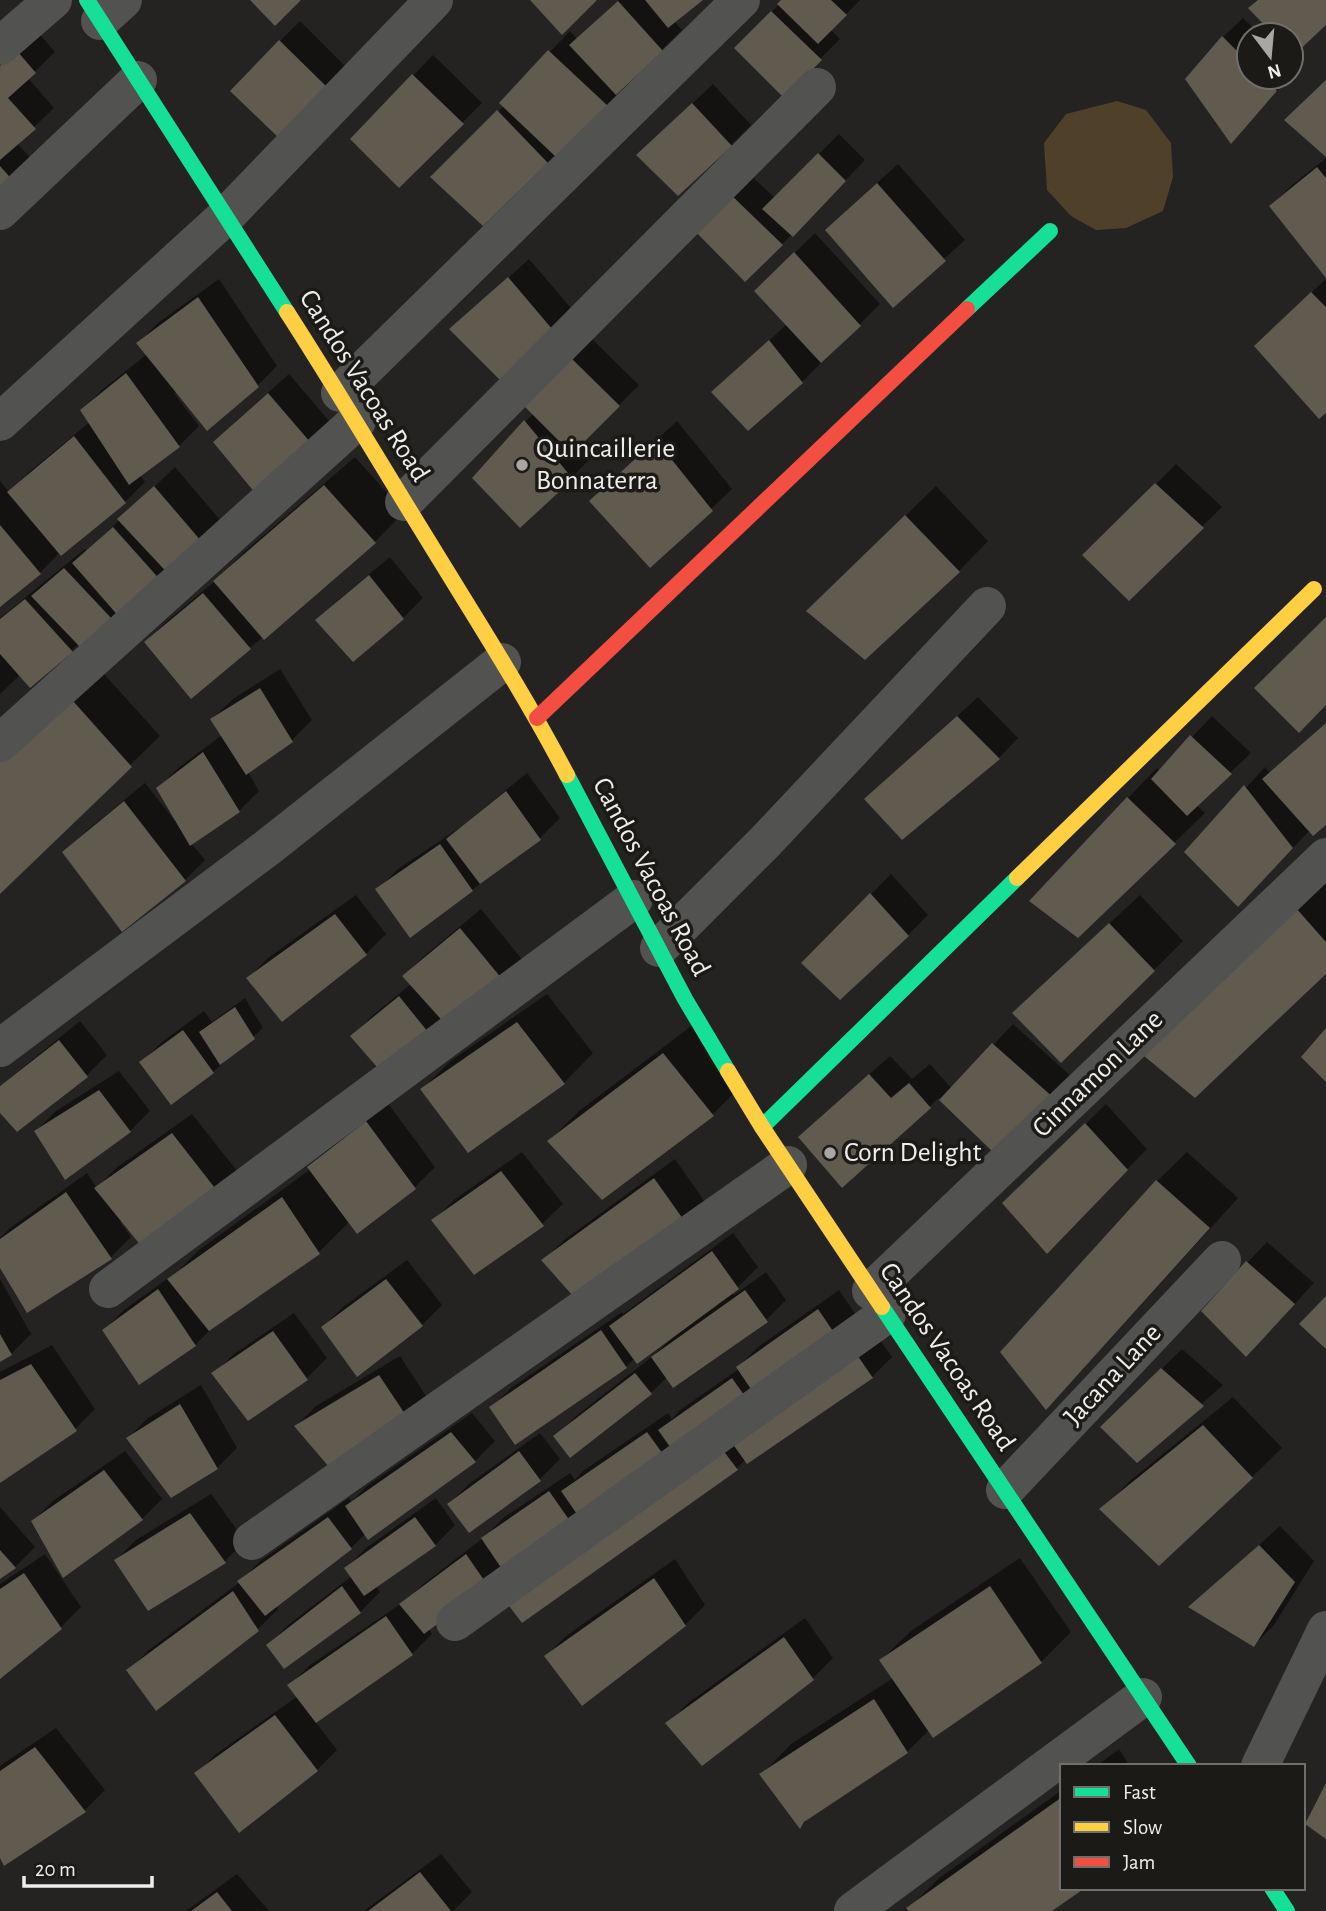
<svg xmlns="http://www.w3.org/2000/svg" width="1326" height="1911" font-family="'Alegreya Sans',sans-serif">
  <rect width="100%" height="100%" fill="#242321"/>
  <path fill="#4f4129" d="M1117,101l29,9 25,33 2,34 -10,34 -37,17 -30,2 -25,-14 -24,-26 -3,-47 22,-29z"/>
  <path fill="#0007" d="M619,0h81l-26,21 8,9 -56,54 1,2 -144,138 -50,-47 71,-71 -3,-3 69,-72 7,8z
    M783,0h77l-29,30 9,9 -56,56 -48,-47z
    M1243,18l18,17h-12v42h41l-58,65 -9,-105z
    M300,21l47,47 -46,50 -21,-77z
    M38,32l17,20 -27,26 26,30 -37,35 18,20 -35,33v-131z
    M433,55l49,48 -83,83 -47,-47z
    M1291,65l5,5 -5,6z
    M713,84l38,41 -20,20 -72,-10z
    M839,134l26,26 -52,54 -68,66 -52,-54 54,-54 28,26z
    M1326,158v117l-55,-69 20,-20z
    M898,164l67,76 -72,65 -46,-95z
    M815,233l65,71 -78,78 -88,10 73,-68 -31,-33z
    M529,259l48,56 -20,20 -105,-6z
    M219,279l58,87 -20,20 -83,7 25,33 -20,20 -39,29 5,7 -20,20 -65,50 -20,21 -40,32v-124l9,11 20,-20 61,-50 -8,-12 20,-20 45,-36 -9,-11 20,-20z
    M1326,279v132l-50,-85z
    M592,339l47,46 -59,59 11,14 -20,20 -46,-56 9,-9 -7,-7z
    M289,374l47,55 -75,69 -26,-76z
    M677,421l55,68 -81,77 -39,-85z
    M355,457l49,55 -29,30 -183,155 -46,-55 20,-20 49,-41 29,-29z
    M1176,464l46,43 -93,92 -44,-44z
    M175,467l52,61 -148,116 -49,42 -10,-11 -20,19v-76l85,-69 2,2z
    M936,486l52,55 -29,30 -121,11z
    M390,557l33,41 -20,20 -50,42 -35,-40 20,-20z
    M95,664l65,72 -160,155v-136z
    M280,669l32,51 -20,20 -44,32 11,19 -20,20 -48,32 14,17 -20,20 -120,-28 20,-20 60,-49 30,38 2,-1 -19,-32 20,-20 44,-33 -10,-16 21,-20z
    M978,697l40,41 -19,20 -132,41z
    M1212,716l39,37 -55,52 9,8 -127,123 -46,-35 96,-103 29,-30 3,3z
    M1326,723v99l-16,8 -52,55 -71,-33 78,-85 5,6z
    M527,773l33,45 -20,20 -68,52 -94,-1 20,-20 64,-43z
    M891,874l37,41 -20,20 -105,28z
    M1326,880v91l-179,85z
    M356,895l30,39 -20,20 -118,24 20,-20z
    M1140,895l43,46 -29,29 -110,14z
    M481,909l44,54 -94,73h-79l20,-20 39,-32 -7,-8 20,-20z
    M547,994l46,59 -29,30 -142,6 30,-29z
    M245,998l18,30 -50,44 -42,30 -29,-40 20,-20 42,-31 8,11z
    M80,1021l27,34 -20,20 -87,35v-24z
    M694,1024l48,61 -29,29 -111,83 -53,-56 30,-30z
    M1013,1024l60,54 -79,73 -55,-53 -97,87 -22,-67 70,-62 22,23 18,-15 22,25z
    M119,1071l31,40 -20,20h-94l20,-20z
    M387,1102l48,65 -20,20 -58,44 -7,-10 -31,31 -103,72 -21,21 -91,-15 20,-20 54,-39 21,-21 112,-81 -1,-2 20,-20z
    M1106,1104l41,45 -100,102 -22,-68z
    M192,1114l45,57 -20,20 -95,29 -2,2 11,15 -21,21 -110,6v-26l10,-10 77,-55 10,15 19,-20z
    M522,1152l41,52 -21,20 -108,-4 20,-20z
    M1187,1152l51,46 -163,180 -29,30 111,-227z
    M675,1159l32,46 -20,20 -143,35 20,-20z
    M733,1233l25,34 -26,26 2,2 32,-23 20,28 -20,20 -99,57 -16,16 -81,63 -15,-19 21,-21 78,-61 17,-16 -2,-1 -34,20 -9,9 -135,41 20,-20 111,-76 1,2z
    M1267,1242l47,41 -48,52 -19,-72z
    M407,1260l35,45 -20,20 -65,49 -34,-47 20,-20z
    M0,1279l31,55 -20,20 -11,6z
    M839,1290l19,28 -429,311 3,5 -20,20 -97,67 22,29 -20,20 -77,60 -44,-56 20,-20 82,-58 -8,-11 20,-20 98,-66 14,-14 65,-50 16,-17 67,-45 5,7 8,-9 85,-58 4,6 8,-9 59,-41 -1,-2 20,-20z
    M294,1313l33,45 -20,20 -59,40 -34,-44 20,-20z
    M873,1330l19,27 -20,20 -126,82 -10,10 -214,152z
    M52,1345l43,64 -20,20 -75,52v-109z
    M1182,1349l41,36 -86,76 -15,-54z
    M400,1356l26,40 -20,20 -110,10 20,-20z
    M201,1385l36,63 -20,20 -89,-30 20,-20z
    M1233,1397l49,51 -30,29 -150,32 29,-29z
    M472,1413l23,28 -20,20 -107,77 -3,-4 -14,14 -75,57 2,4 -20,20 -102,80 -27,-39 20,-20 91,-68 20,-21 89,-63 2,4 16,-16z
    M540,1433l20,26 -20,20 -91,25 20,-20z
    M125,1451l37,48 -20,20 -78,56 -31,-54 20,-20z
    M211,1494l34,47 -20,20 -109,-1 20,-20z
    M436,1498l19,27 -20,20 -59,41 4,6 -20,20 -75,55 -17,-22 20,-20 64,-49 -6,-8 20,-20z
    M0,1507l35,40 -20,20 -15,10z
    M1280,1526l34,35 -40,64 -20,20 -63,-38z
    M45,1554l36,53 -20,20 -61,50v-93z
    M1020,1558l51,74 -30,30 -107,73 -4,-6 -23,23 -96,64 -11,11 -38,-53 29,-30 102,-66 -12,-18 30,-29z
    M675,1559l30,46 -20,20 -139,31 20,-20z
    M805,1618l28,40 -20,20 -111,85 -34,-40 20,-20z
    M56,1728l49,62 -20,20 -80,54 -5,-10v-88z
    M1119,1749l11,17h-34z
    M1062,1790v98l-14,23h-137l-2,-3 29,-29z
    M441,1854l31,38 -19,19h-89z
    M237,1874l32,37h-83z"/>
  <path fill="#605a4f" d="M250,0h51l-26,26z
    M530,0h67l-35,35z
    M645,0h58l-35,28z
    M781,0h50l16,15 -29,29 -41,-40z
    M1258,0h68v25l-33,31 -2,-3v-18h-17l-26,-27z
    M618,1l45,50 -47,44 -47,-50z
    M771,11l51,49 -38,38 -50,-50z
    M1222,36l27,27v14h14l14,14 -46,53 -46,-65z
    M279,40l50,49 -48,51 -51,-49z
    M548,50l61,57 -52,51 -58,-55z
    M17,51l19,22 -28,25 28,31 -36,31v-94z
    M412,74l52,50 -65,64 -49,-49z
    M1326,80v77l-42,-37z
    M692,103l40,43 -54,50 -42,-41z
    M497,110l51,53 -65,63 -53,-49z
    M818,153l28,28 -53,56 -31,-28z
    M0,166l16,18 -16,15z
    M1317,167l9,11v100l-57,-72z
    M877,183l69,78 -53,47 -68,-78z
    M726,190l57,55 -38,37 -55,-56z
    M794,252l67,74 -40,37 -67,-72z
    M508,277l50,59 -52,50 -57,-57z
    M1311,292l15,15v106l-7,6 -65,-73z
    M198,297l61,90 -52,44 -71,-88z
    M769,340l34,43 -55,48 -37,-39z
    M571,358l49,48 -48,48 -48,-48z
    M126,373l54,74 -51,38 -49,-75z
    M268,393l49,57 -56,50 -48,-58z
    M524,420l49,59 -53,49 -48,-50z
    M74,436l52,67 -65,53 -54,-64z
    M656,440l57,71 -63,57 -61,-67z
    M1155,483l49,45 -75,73 -47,-46z
    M324,485l52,58 -112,97 -51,-59z
    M154,486l54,63 -33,32 -58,-62z
    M905,515l55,57 -95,88 -59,-49z
    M0,525l41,49 -41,33z
    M113,527l50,56 -42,36 -49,-56z
    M64,568l49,52 -32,28 -50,-52z
    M369,575l35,44 -51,43 -38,-42z
    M203,593l48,56 -60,50 -47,-57z
    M25,599l48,53 -43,36 -30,-34v-35z
    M1326,617v88l-27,28 -45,-45z
    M260,688l33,54 -47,33 -36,-56z
    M65,692l67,75 -132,127v-140z
    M957,716l43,43 -98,81 -38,-41z
    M1326,723v102l-13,11 -51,-57z
    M1190,735l42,39 -45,42 -36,-37z
    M203,752l37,60 -50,34 -34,-58z
    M1244,785l49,63 -55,59 -54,-55z
    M506,791l35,49 -61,44 -34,-45z
    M1127,797l49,47 -98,94 -49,-37z
    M124,801l62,80 -64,51 -60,-80z
    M440,844l33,47 -63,47 -35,-49z
    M870,893l39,43 -69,64 -39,-37z
    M1296,908l30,34v32l-131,124 -51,-42z
    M335,914l32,41 -85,67 -36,-44z
    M1109,923l46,48 -94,92 -49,-50z
    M460,928l47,57 -59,42 -46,-51z
    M399,996l33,41 -49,37 -33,-38z
    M235,1007l20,32 -35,26 -21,-33z
    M517,1022l48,62 -97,69 -48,-64z
    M1326,1028v54l-25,-25z
    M183,1030l31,43 -43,32 -32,-43z
    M59,1040l29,37 -71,55 -17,-19v-27z
    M992,1043l63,56 -61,54 -55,-53z
    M663,1053l51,63 -112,84 -55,-59z
    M869,1074l22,24 18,-15 22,25 -89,80 -44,-51z
    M99,1090l32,42 -66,48 -31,-49z
    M366,1121l50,68 -59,45 -50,-67z
    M1085,1123l43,47 -81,84 -45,-51z
    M172,1133l46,59 -76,55 -48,-59z
    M501,1171l43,55 -70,49 -43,-55z
    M654,1178l34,48 -115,70 -32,-36z
    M1156,1180l54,48 -164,182 -46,-58z
    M66,1192l46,67 -85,54 -27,-45v-29z
    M282,1197l38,57 -111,77 -42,-52z
    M712,1251l27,38 -102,75 -28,-38z
    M1246,1261l49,43 -49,53 -45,-46z
    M386,1279l37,47 -66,51 -36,-50z
    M158,1289l38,57 -57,39 -37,-55z
    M745,1290l23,32 -95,66 -22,-31z
    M1326,1296v53l-27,-25z
    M818,1309l21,31 -82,58 -21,-31z
    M601,1330l26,38 -112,77 -26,-38z
    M273,1331l35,49 -60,41 -37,-48z
    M0,1334l12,21 -12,7z
    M853,1349l20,29 -126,86 -20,-28z
    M31,1364l46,67 -77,52v-103z
    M1161,1368l43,38 -67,57 -37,-36z
    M635,1373l17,21 -82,64 -17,-22z
    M379,1375l28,42 -78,50 -35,-41z
    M732,1378l17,24 -74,52 -17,-24z
    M180,1404l38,65 -47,29 -45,-60z
    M1203,1425l50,53 -94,88 -60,-57z
    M451,1432l25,30 -108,78 -23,-34z
    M647,1432l21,29 -87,59 -20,-29z
    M719,1445l19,25 -216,153 -19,-25z
    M519,1451l22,30 -72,52 -22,-29z
    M104,1470l39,50 -80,58 -32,-57z
    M549,1491l28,40 -69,47 -27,-40z
    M190,1513l36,50 -78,48 -34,-51z
    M328,1517l24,32 -87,67 -28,-35z
    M415,1517l21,29 -72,50 -20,-28z
    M1259,1545l36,37 -41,65 -66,-40z
    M0,1550l16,18 -16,11z
    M466,1554l22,32 -64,48 -25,-30z
    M24,1573l38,56 -62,50v-90z
    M654,1578l32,48 -104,80 -38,-50z
    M342,1586l19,27 -77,56 -18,-24z
    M990,1586l52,77 -109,75 -54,-78z
    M233,1591l26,40 -103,80 -30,-41z
    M386,1616l27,39 -97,68 -29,-38z
    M784,1637l30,43 -112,86 -37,-43z
    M874,1699l34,54 -104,69 -4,7 -41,-55z
    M275,1715l43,56 -79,62 -45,-60z
    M35,1747l51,65 -82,54 -4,-8v-87z
    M1326,1783v56l-21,-15z
    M1062,1797v91h23l-33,23h-143l-3,-3z
    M420,1872l31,39h-83z
    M217,1892l15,19h-41z"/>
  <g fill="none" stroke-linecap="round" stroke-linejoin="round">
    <path stroke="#525251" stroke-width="38" d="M100,21l23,-21
      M0,46l53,-46
      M0,211l138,-131
      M340,393l401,-393
      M0,422l226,-206 208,-216
      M404,502l413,-415
      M0,743l357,-322
      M659,948l106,-106 222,-236
      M0,1048l267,-200 235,-186
      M108,1289l526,-390
      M871,1291l455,-434
      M1005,1490l217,-230
      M252,1541l536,-376
      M455,1622l432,-308
      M1260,1766l66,-136
      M853,1911l290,-214"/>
    <path stroke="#16e098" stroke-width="16" d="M87,0l200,312
      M967,309l83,-78
      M567,775l118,224 43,72
      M762,1127l255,-249
      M882,1307l307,459
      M1272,1888l15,23"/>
    <path stroke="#ffcf43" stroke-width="16" d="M287,312c49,76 95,154 142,230 47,77 96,153 138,233
      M1017,878l297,-289
      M728,1071l34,56 120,180"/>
    <path stroke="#f24e42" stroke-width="16" d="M537,718l430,-409"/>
  </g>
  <g fill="#a8a7a5" stroke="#1c1a17" stroke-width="2.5">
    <circle cx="522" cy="465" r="7"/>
    <circle cx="830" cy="1153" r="7"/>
  </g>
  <g text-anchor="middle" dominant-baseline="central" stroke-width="7" stroke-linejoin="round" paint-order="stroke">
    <g font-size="28" fill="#efeeec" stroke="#1c1a17">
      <text transform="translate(364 386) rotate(58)">Candos Vacoas Road</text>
      <text transform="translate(651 877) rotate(62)">Candos Vacoas Road</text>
      <text transform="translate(1098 1074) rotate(-44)">Cinnamon Lane</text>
      <text transform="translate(947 1357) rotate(56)">Candos Vacoas Road</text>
      <text transform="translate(1113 1375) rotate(-47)">Jacana Lane</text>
    </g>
    <g font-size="28" fill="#efeeec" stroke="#1c1a17" text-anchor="start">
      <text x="536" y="449">Quincaillerie<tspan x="536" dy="32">Bonnaterra</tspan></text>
      <text x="844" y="1153">Corn Delight</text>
    </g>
  </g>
  <rect x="1060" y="1764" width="245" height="126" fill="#1c1a17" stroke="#706f6c" stroke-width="2"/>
  <rect x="1074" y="1787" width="35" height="10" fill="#16e098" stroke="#706f6c" stroke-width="2"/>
  <text x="1123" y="1799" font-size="21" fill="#efeeec">Fast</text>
  <rect x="1074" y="1822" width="35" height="10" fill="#ffcf43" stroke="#706f6c" stroke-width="2"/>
  <text x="1123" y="1834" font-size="21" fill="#efeeec">Slow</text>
  <rect x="1074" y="1857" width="35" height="10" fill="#f24e42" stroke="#706f6c" stroke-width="2"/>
  <text x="1123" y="1869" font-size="21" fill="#efeeec">Jam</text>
  <g transform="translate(1270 56) rotate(164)"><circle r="33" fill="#1c1a17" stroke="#706f6c" stroke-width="2"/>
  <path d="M0-5L12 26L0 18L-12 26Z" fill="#a8a7a5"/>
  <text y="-10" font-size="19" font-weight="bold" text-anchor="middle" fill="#efeeec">N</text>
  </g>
  <path d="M24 1876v10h128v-10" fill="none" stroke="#efeeec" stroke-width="3.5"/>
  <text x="35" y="1876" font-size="21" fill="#efeeec" stroke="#1c1a17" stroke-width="5" paint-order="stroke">20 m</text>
</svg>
